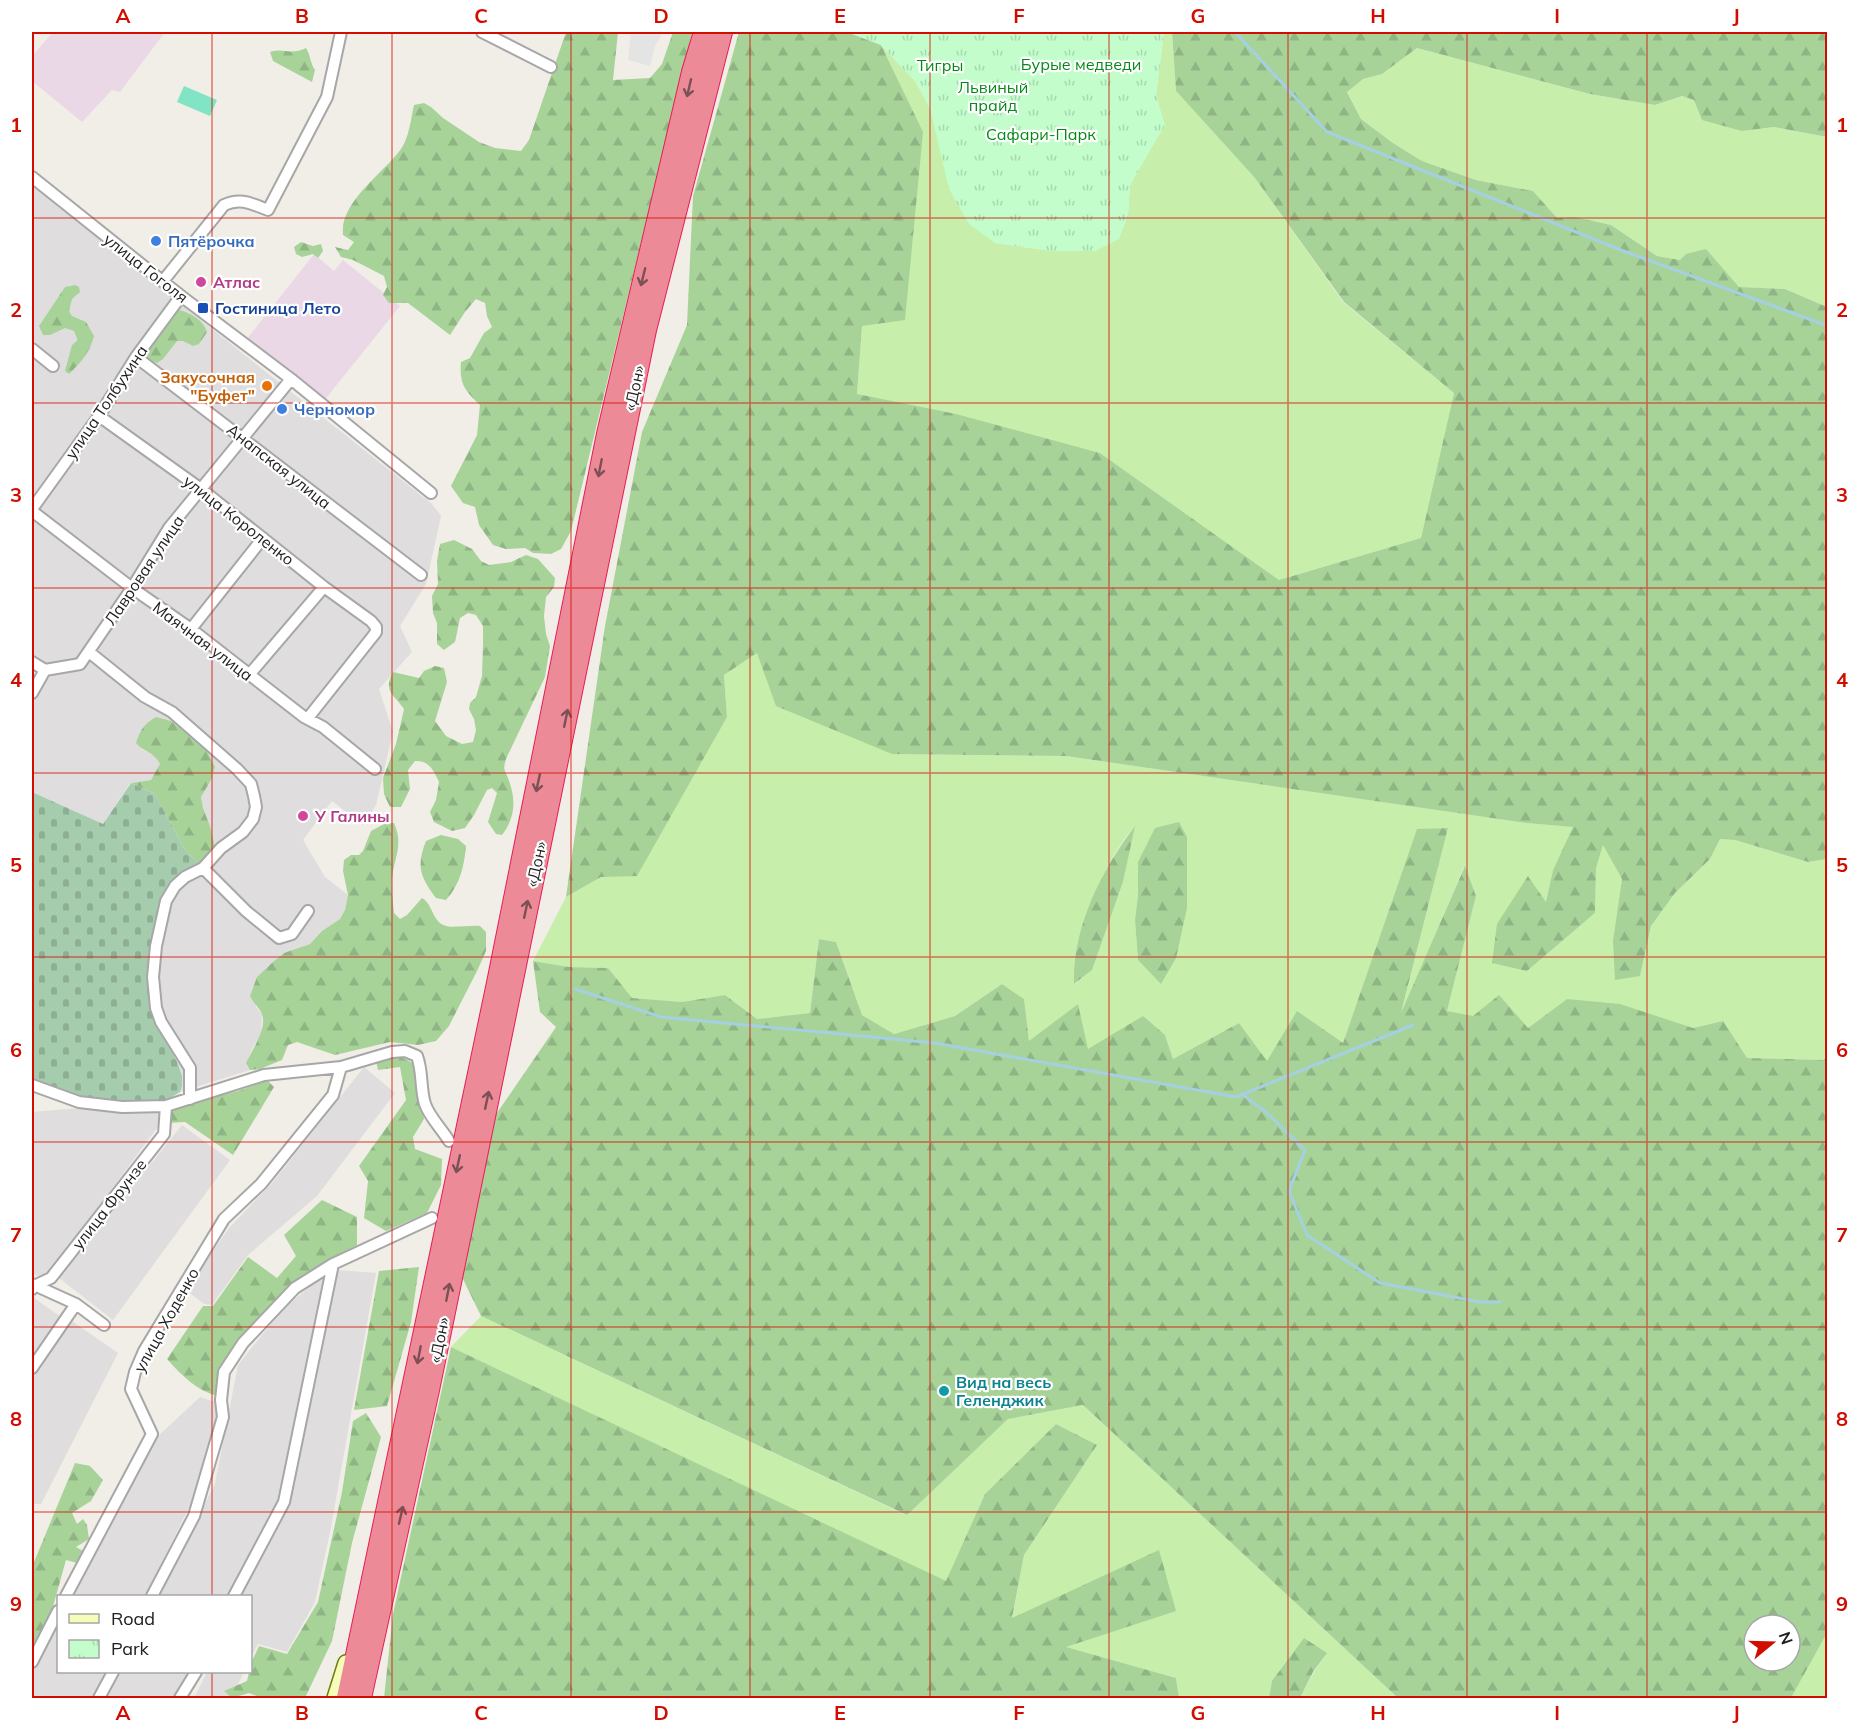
<svg xmlns="http://www.w3.org/2000/svg" width="1859" height="1730" font-family="Mulish,sans-serif">
  <defs>
    <pattern id="forest-firs" width="22" height="20" patternUnits="userSpaceOnUse" patternTransform="scale(1.5)"><rect width="22" height="20" fill="#a7d399"/><path d="M5 1l3.5 6h-7zM16 11l3.5 6h-7z" fill="#8fb584"/></pattern>
    <pattern id="cemetery-stones" width="16" height="16" patternUnits="userSpaceOnUse" patternTransform="scale(1.5)"><rect width="16" height="16" fill="#a6ccae"/><path d="M2 7V4a2 2 0 0 1 4 0v3zM10 15v-3a2 2 0 0 1 4 0v3z" fill="#8faf95"/></pattern>
    <pattern id="park-tufts" width="24" height="20" patternUnits="userSpaceOnUse" patternTransform="scale(1.5)"><rect width="24" height="20" fill="#c2fdcb"/><path d="M3 7l-1-3M5 7V3M7 7l1-3M15 17l-1-3M17 17v-4M19 17l1-3" fill="none" stroke="#a6d9ae"/></pattern>
  </defs>
  <rect width="100%" height="100%" fill="#f1eee7"/>
  <path fill="#dfdddd" d="M32,186l400,318 9,12 -15,68 -26,42 12,26 -33,37 14,43 -17,73 -13,20 -31,-24 -29,39 22,37 23,18 -3,15 -5,9 -18,12 -12,13 -26,9 -27,24 -1,30 6,7 -1,22 -7,9 -8,18 4,7 -70,22 2,-6v-10l-4,-12 -13,-24 -12,-32 6,-93 51,-89 -7,-18 -2,-11 10,-17 4,-12 -9,-19 -35,-28 -30,28 14,7 5,8 -2,7 -7,9 -21,3 -27,41 -71,-32v-112l5,-8 -5,-4z
    M364,1067l31,26 -78,103 -69,59 -36,50 -8,-1 -18,-14 43,-62 44,-46z
    M79,1108l35,4 48,-2 -5,18 -108,145 -12,3 -5,-3v-161z
    M182,1125l48,35 -117,160 -54,-42z
    M337,1270l39,3 -45,254 -16,75 -28,50 -29,-8 -7,14 -1,-62h-9l50,-97z
    M324,1275l-49,236 -47,85h-70l57,-112 23,-119 45,-56z
    M34,1298l27,19 -29,43v-59z
    M69,1319l49,34 -77,151h-9v-129z
    M200,1397l18,6 2,7 -21,77 -54,109h-73l83,-157z
    M58,1623v49h50l-13,26h-63v-24z
    M119,1672h70l-16,26h-68z
    M207,1672h37l-13,26h-37z"/>
  <path fill="#ebd8e6" d="M53,32h112l-45,60 -8,-2 -30,32 -50,-41v-25z
    M314,254l20,17 9,-11 57,46 -77,96 -77,-62z"/>
  <path fill="#c7eeaa" fill-rule="evenodd" d="M1164,32h8l4,59 79,87 88,124 111,91 -33,145 -142,42 -179,-127 -243,-59 5,-68 61,-193 -42,-88 34,36 15,27 7,27 58,108 57,8h43l24,-13 9,-23 2,-30 34,-60 -8,-30z
    M1417,48l173,46 65,11 27,-9 12,4 48,31 32,-4 53,10v170l-42,-18 -46,-2 -33,-37 -26,10 -23,-4 -46,-31 -36,-8 -18,1 -24,-27 -57,-11 -54,-19 -29,-18 -32,-24 -14,-28 16,-12 19,-5z
    M757,653l135,101 174,2 460,67 48,4 -21,43 -7,33 -18,-27 -1,95 68,-58 1,-45 7,-24 19,35 -9,61 27,36 11,-50 24,-33 35,-34 10,-20 15,1 73,22 19,-3 1,197 -4,4 -78,-2 -23,-37 -30,7 -36,-11 -90,-18 -39,29 -81,-17 29,-115 -12,-29 -64,151 48,-190 -31,2 -74,213 -76,18 -28,-38 -66,36 -8,-24 -78,14 -9,-45 -49,38 -5,-43 -22,-15 -47,32 -61,18 -32,-19 -26,-73 -17,-3 -9,74 -53,6 -32,-24 -43,7 -51,-4 -23,-30 -39,-1 -36,-6 33,-64 35,-20 126,-160 -3,-42zM1134,827l-11,55 -31,88 -17,14c-6,-44 30,-124 59,-157zM1138,862l23,121 -23,-23 -3,-40 3,-25z
    M481,1316l425,199 102,-96 75,-14 315,293h-98l14,-26 13,-19 -55,28 -3,17h-90l-3,-20 -111,-31 -53,-28 12,-64 73,-110 -41,-21 -71,70 -39,88 -495,-235z
    M1827,1633v65h-36z"/>
  <path fill="url(#forest-firs)" fill-rule="evenodd" d="M566,32h52l-5,48 37,-2 12,-14 11,-32h19l-121,499 -10,18 -10,5 -18,-1 -8,-5 -19,1 -13,-4 -14,-20 -4,-18 -12,-4 -12,-17 26,-51 3,-30c-15,-14 -21,-21 -19,-43l9,-4 14,-25 8,-6 -5,-11 -2,-13 -9,-4 -11,13 -15,23 -42,-32h-19l-6,-8 4,-8 -3,-11 -31,-16 -12,-3 -6,-10 13,3 6,-8 -11,-7c-4,-33 41,-62 58,-86 8,-11 10,-31 13,-44l10,-2 7,4 12,11 36,24 16,6 26,3 8,-11z
    M739,32h108l34,13 42,87 -18,188 -43,6 -5,68 99,20 144,39 179,127 142,-42 33,-145 -110,-91 -89,-124 -79,-87 -4,-59h655v105l-53,-10 -32,4 -40,-11 -8,-20 -12,-4 -27,9 -65,-11 -173,-46 -35,26 -19,5 -16,13 14,27 32,24 29,18 54,19 57,11 24,27 18,-1 36,8 46,31 23,4 6,-6 20,-5 33,38 46,2 42,18v552l-19,3 -73,-22 -15,-1 -10,20 -35,34 -24,33 -11,50 -25,4 -2,-40 9,-61 -19,-34 -7,23 -1,45 -68,58 -35,-8 5,-39 31,-48 18,26 7,-32 20,-43 -47,-4 -460,-67 -174,-2 -116,-48 -19,-53 -33,22 3,42 -90,159 -36,1 -35,20 39,-271 37,-194 45,-107 6,-129z
    M306,48c5,8 4,15 9,22l-3,12 -39,-21 -3,-9c15,-5 20,4 36,-4z
    M301,242l12,4 8,-2 2,7 -5,7 -5,-4 -11,3 -6,-3 -2,-7z
    M75,285l4,2 1,5 -8,7 -3,12 3,5 14,6 8,14c-4,17 -14,27 -25,38l-4,-3 7,-26 6,-5 -4,-9 -9,-3 -15,7h-7l-4,-9 26,-39z
    M180,310c12,4 23,10 27,22l-8,12 -6,2 -10,-5h-6l-14,18 -6,4 -10,-4 -3,-4c7,-17 21,-35 36,-45z
    M454,540l18,9 9,12 8,4 22,-3 15,-7 12,4 17,19 -1,9 -8,10 -2,19 2,18 4,12 -5,31 -39,82c-3,11 -2,9 2,19 8,20 8,39 -6,57l-6,-1 -8,-12 9,-29 -5,-5 -5,2 -13,25 -9,13 -13,3 -18,-9 -4,-10 6,-12 3,-18c-5,-11 -10,-22 -24,-21l-7,9 2,19 -9,18h-11l-6,-13 -1,-16 13,-34 8,-35c-11,-16 -21,-17 -11,-37l26,6 5,-7 11,-5 9,2 3,14 -12,39 11,15 16,8 11,-2 3,-12 -2,-11 -5,-10 1,-6 6,-6 6,-21 1,-32v-18l-7,-11 -8,-2 -8,5 -5,24 -11,8 -7,-6v-21l-4,-10 -1,-17 6,-12 -1,-23 3,-17z
    M156,717l15,4 35,28 9,18 -4,13 -10,17 2,11 7,18 5,21 -16,18 -15,-17 -29,-54 -24,-11 20,-3 9,-16c-7,-13 -15,-11 -24,-21 4,-13 8,-19 20,-26z
    M1179,822l8,15v71l-11,50 -15,26 -23,-24 -3,-40 3,-25v-33l17,-34z
    M386,823h8c10,22 0,34 -2,56 -1,11 1,23 2,34l6,6 7,-4 15,-17c11,6 10,24 24,28 6,2 25,-1 34,0l6,6v19l-8,18 -29,57 -13,15 -18,4 -28,-3 -55,13 -38,-13 -9,3 -6,15 -22,9 -10,1 -4,-7c6,-13 23,-37 15,-51 -3,-5 -8,-10 -11,-16l7,-19 16,-15 11,-9 26,-9 12,-13 18,-12 5,-9 3,-15 -5,-24 1,-11 7,-5h8l4,-4 8,-20z
    M1135,826l-12,56 -31,88 -18,14c-2,-56 28,-115 61,-158z
    M1448,828l-47,185 64,-147 11,30 -29,115 26,5 26,-21 29,33 39,-29 53,5 73,24 30,-7 24,37 77,2 3,-4v577l-36,65h-393l-315,-293 -75,14 -101,96 -426,-199 -20,-41 27,-149 68,-99 -16,-15 -7,-51 36,6 39,1 24,30 50,4 43,-7 32,24 53,-6 9,-74 17,3 26,73 32,19 61,-18 47,-32 22,15 5,42 49,-37 10,45 55,-33 22,19 8,24 66,-36 28,38 30,-50 46,32 74,-214zM1754,1625h36v36h-36z
    M441,835l17,4 8,7c-2,21 -6,38 -20,54l-10,-2c-16,-21 -20,-32 -10,-57z
    M401,1057l14,7 9,55 -11,18 2,12 27,10 -1,26 -14,28 -41,18 -22,-13 4,-37 -9,-15 47,-66 -6,-33 -22,3 -2,-9z
    M267,1080l7,7 -41,68 -48,-33 -17,1 4,-16 66,-16z
    M322,1200l35,17v28l-64,38 -69,80 -6,33c-21,-5 -36,-20 -51,-37l36,-53h10l35,-49 29,21 19,-22 -12,-21z
    M419,1267l-8,55 -24,84 -33,4 25,-139z
    M451,1347l495,234 39,-87 71,-70 41,21 -73,110 -12,63 147,-68 17,61 -110,36 110,31 3,20h-795l9,-84z
    M366,1413l15,24 -29,106 -20,98 -27,57h-43l-13,-5 -17,5 -8,-7 23,-10 2,-9h1l1,-9 8,-17 28,8 31,-52 24,-110 11,-71z
    M75,1463l15,3 13,14 -12,21 -19,12 5,11 6,-5 4,6 2,14 -13,8 9,5 -4,12 -15,-4 -19,68 -15,28v-89z
    M1304,1638l23,15 -14,19 -13,26h-31l3,-17z"/>
  <path fill="url(#cemetery-stones)" d="M131,783l24,11 29,54 15,17 -18,10 -28,72 5,76 20,41 4,12v10l-2,6 -13,8 -40,4 -48,-7 -47,-16v-289l71,32z"/>
  <path fill="url(#park-tufts)" d="M847,32h317l-8,63 9,30 -35,60 -2,30 -9,24 -24,12h-43l-57,-8 -26,-19 -20,-35 -19,-81 -15,-27 -34,-36z"/>
  <path fill="#81e4c4" d="M184,86l33,14 -7,16 -33,-14z"/>
  <path fill="#e4e4e4" d="M631,32h32l-8,14 -5,20 -22,-6z"/>
  <g fill="none" stroke-linecap="round" stroke-linejoin="round">
    <path stroke="#a5d0e1" stroke-width="3" d="M1235,32l92,100 299,120 202,74
      M575,989l86,28 274,26 301,54 177,-72
      M1242,1094l25,19 38,37 -16,41 18,44 73,48 100,19h20"/>
    <g stroke="#a7a7a7" stroke-width="14">
      <path id="street" d="M482,32l69,35
        M32,177l149,119 110,83 140,114
        M163,281l61,-76c17,-8 28,-1 44,5l59,-113 14,-65
        M32,349l21,17
        M136,357l285,218
        M99,416l102,73 123,98 47,34 5,6v5l-3,4 -65,82
        M32,509l67,-93 37,-59 45,-61
        M32,511l100,77 59,41 113,88 19,10 52,42
        M191,629l72,-91
        M89,652l56,45 27,15 65,57 14,15 3,12 2,11 -3,12 -10,13 -22,16 -18,20 -18,9 -10,9 -9,15 -10,45 -3,31 3,31 5,14 29,46v31
        M32,662l13,8 35,-6 52,-76 37,-60 122,-149
        M249,675l75,-88
        M32,693l13,-23
        M203,868l43,43 33,27 13,-4 16,-23
        M32,1085l47,17 43,5 44,-1 98,-31 77,-8 51,-15 13,-1 12,5c6,16 3,32 8,48 5,14 17,25 24,37
        M32,1284l44,20 28,21
        M32,1289l2,-3 17,-8 113,-144 2,-28
        M32,1368l44,-64
        M66,1596l86,-162 -21,-45 4,-17 9,-21 80,-132 37,-35 72,-89 8,-28
        M152,1596l42,-80 29,-99 -2,-17 3,-28 19,-29 52,-55 38,-24 99,-46
        M234,1596l50,-94 49,-238
        M32,1662l26,-51
        M99,1698l14,-26
        M180,1698l16,-26"/>
    </g>
    <g stroke="#697f00" stroke-width="18">
      <path id="secondary" d="M335,1698l11,-35"/>
    </g>
    <g stroke="#e61d56" stroke-width="22">
      <path id="highway" d="M347,1698l150,-715 110,-549 85,-362 12,-40
        M361,1698l68,-308 217,-1060 76,-298"/>
    </g>
    <use href="#street" stroke="#fff" stroke-width="10"/>
    <use href="#secondary" stroke="#f6fdb9" stroke-width="15"/>
    <use href="#highway" stroke="#ec8b97" stroke-width="20"/>
  </g>
  <defs><path id="oneway-shaft" d="M-6 0H5M1.5-3L5.5 0L1.5 3" fill="none" stroke-width="1.6" stroke-linecap="round" stroke-linejoin="round" transform="scale(1.5)"/></defs>
  <g stroke="#7c5056">
    <use href="#oneway-shaft" transform="translate(689 88) rotate(103)"/>
    <use href="#oneway-shaft" transform="translate(643 277) rotate(104)"/>
    <use href="#oneway-shaft" transform="translate(600 468) rotate(101)"/>
    <use href="#oneway-shaft" transform="translate(566 718) rotate(-78)"/>
    <use href="#oneway-shaft" transform="translate(538 783) rotate(102)"/>
    <use href="#oneway-shaft" transform="translate(526 909) rotate(-78)"/>
    <use href="#oneway-shaft" transform="translate(487 1100) rotate(-78)"/>
    <use href="#oneway-shaft" transform="translate(458 1164) rotate(102)"/>
    <use href="#oneway-shaft" transform="translate(448 1292) rotate(-79)"/>
    <use href="#oneway-shaft" transform="translate(419 1355) rotate(101)"/>
    <use href="#oneway-shaft" transform="translate(401 1515) rotate(-77)"/>
  </g>
  <path fill="none" stroke="#d10d00" stroke-width="1.5" stroke-opacity="0.55" d="M212,32v1564M392,32v1666M571,32v1666M750,32v1666M930,32v1666M1109,32v1666M1288,32v1666M1467,32v1666M1647,32v1666M32,218h1796M32,403h1796M32,588h1796M32,773h1796M32,957h1796M32,1142h1796M32,1327h1796M32,1512h1796M212,1672v26"/>
  <g fill="#3f7fe0" stroke="#fff" stroke-width="2">
    <circle cx="156" cy="241" r="6"/>
    <circle cx="282" cy="409" r="6"/>
  </g>
  <g fill="#d1479c" stroke="#fff" stroke-width="2">
    <circle cx="201" cy="282" r="6"/>
    <circle cx="303" cy="816" r="6"/>
  </g>
  <rect fill="#1a4fb4" stroke="#fff" stroke-width="2" x="197" y="302" width="12" height="12" rx="3"/>
  <circle fill="#e8710a" stroke="#fff" stroke-width="2" cx="267" cy="386" r="6"/>
  <circle fill="#0f9aa8" stroke="#fff" stroke-width="2" cx="944" cy="1391" r="6"/>
  <g text-anchor="middle" dominant-baseline="central" stroke-width="4.5" stroke-linejoin="round" paint-order="stroke">
    <g font-size="16" fill="#058818" stroke="#fff">
      <text x="1081" y="64">Бурые медведи</text>
      <text x="940" y="65">Тигры</text>
      <text x="993" y="87">Львиный<tspan x="993" dy="18">прайд</tspan></text>
      <text x="1041" y="134">Сафари-Парк</text>
    </g>
    <g font-size="16" font-weight="bold" fill="#366cbe" stroke="#fff" text-anchor="start">
      <text x="168" y="241">Пятёрочка</text>
      <text x="294" y="409">Черномор</text>
    </g>
    <g font-size="16" fill="#202020" stroke="#fff">
      <text transform="translate(146 268) rotate(38)">улица Гоголя</text>
      <text transform="translate(634 388) rotate(-78)">«Дон»</text>
      <text transform="translate(106 402) rotate(-56)">улица Толбухина</text>
      <text transform="translate(279 466) rotate(38)">Анапская улица</text>
      <text transform="translate(239 520) rotate(38)">улица Короленко</text>
      <text transform="translate(144 570) rotate(-56)">Лавровая улица</text>
      <text transform="translate(203 641) rotate(37)">Маячная улица</text>
      <text transform="translate(536 864) rotate(-78)">«Дон»</text>
      <text transform="translate(109 1204) rotate(-52)">улица Фрунзе</text>
      <text transform="translate(166 1320) rotate(-61)">улица Ходенко</text>
      <text transform="translate(439 1340) rotate(-79)">«Дон»</text>
    </g>
    <g font-size="16" font-weight="bold" fill="#b23c85" stroke="#fff" text-anchor="start">
      <text x="213" y="282">Атлас</text>
      <text x="315" y="816">У Галины</text>
    </g>
    <g font-size="16" font-weight="bold" fill="#164399" stroke="#fff" text-anchor="start">
      <text x="215" y="308">Гостиница Лето</text>
    </g>
    <g font-size="16" font-weight="bold" fill="#c56008" stroke="#fff" text-anchor="end">
      <text x="255" y="377">Закусочная<tspan x="255" dy="18">"Буфет"</tspan></text>
    </g>
    <g font-size="16" font-weight="bold" fill="#0d838f" stroke="#fff" text-anchor="start">
      <text x="956" y="1382">Вид на весь<tspan x="956" dy="18">Геленджик</tspan></text>
    </g>
  </g>
  <rect width="1859" height="1730" fill="none" stroke="#ffffff" stroke-width="66"/>
  <rect x="57" y="1595" width="195" height="78" fill="#ffffff" stroke="#a6a6a6" stroke-width="1.5"/>
  <rect x="69" y="1614" width="30" height="9" fill="#f6fdb9" stroke="#a6a6a6" stroke-width="1.5"/>
  <text x="111" y="1625" font-size="18" fill="#202020">Road</text>
  <rect x="69" y="1640" width="30" height="18" fill="url(#park-tufts)" stroke="#a6a6a6" stroke-width="1.5"/>
  <text x="111" y="1655" font-size="18" fill="#202020">Park</text>
  <g transform="translate(1772 1643) rotate(71)"><circle r="28" fill="#ffffff" stroke="#a6a6a6" stroke-width="1.5"/>
  <path d="M0-4.5L10 22L0 15L-10 22Z" fill="#d10d00"/>
  <text y="-9" font-size="16" font-weight="bold" text-anchor="middle" fill="#202020">N</text>
  </g>
  <rect x="33" y="33" width="1793" height="1664" fill="none" stroke="#d10d00" stroke-width="2"/>
  <g font-size="20" text-anchor="middle" font-weight="bold" fill="#d10d00">
    <text x="123" y="23">A</text>
    <text x="302" y="23">B</text>
    <text x="481" y="23">C</text>
    <text x="661" y="23">D</text>
    <text x="840" y="23">E</text>
    <text x="1019" y="23">F</text>
    <text x="1198" y="23">G</text>
    <text x="1378" y="23">H</text>
    <text x="1557" y="23">I</text>
    <text x="1736" y="23">J</text>
    <text x="16" y="132">1</text>
    <text x="1842" y="132">1</text>
    <text x="16" y="317">2</text>
    <text x="1842" y="317">2</text>
    <text x="16" y="502">3</text>
    <text x="1842" y="502">3</text>
    <text x="16" y="687">4</text>
    <text x="1842" y="687">4</text>
    <text x="16" y="872">5</text>
    <text x="1842" y="872">5</text>
    <text x="16" y="1057">6</text>
    <text x="1842" y="1057">6</text>
    <text x="16" y="1242">7</text>
    <text x="1842" y="1242">7</text>
    <text x="16" y="1426">8</text>
    <text x="1842" y="1426">8</text>
    <text x="16" y="1611">9</text>
    <text x="1842" y="1611">9</text>
    <text x="123" y="1720">A</text>
    <text x="302" y="1720">B</text>
    <text x="481" y="1720">C</text>
    <text x="661" y="1720">D</text>
    <text x="840" y="1720">E</text>
    <text x="1019" y="1720">F</text>
    <text x="1198" y="1720">G</text>
    <text x="1378" y="1720">H</text>
    <text x="1557" y="1720">I</text>
    <text x="1736" y="1720">J</text>
  </g>
</svg>
